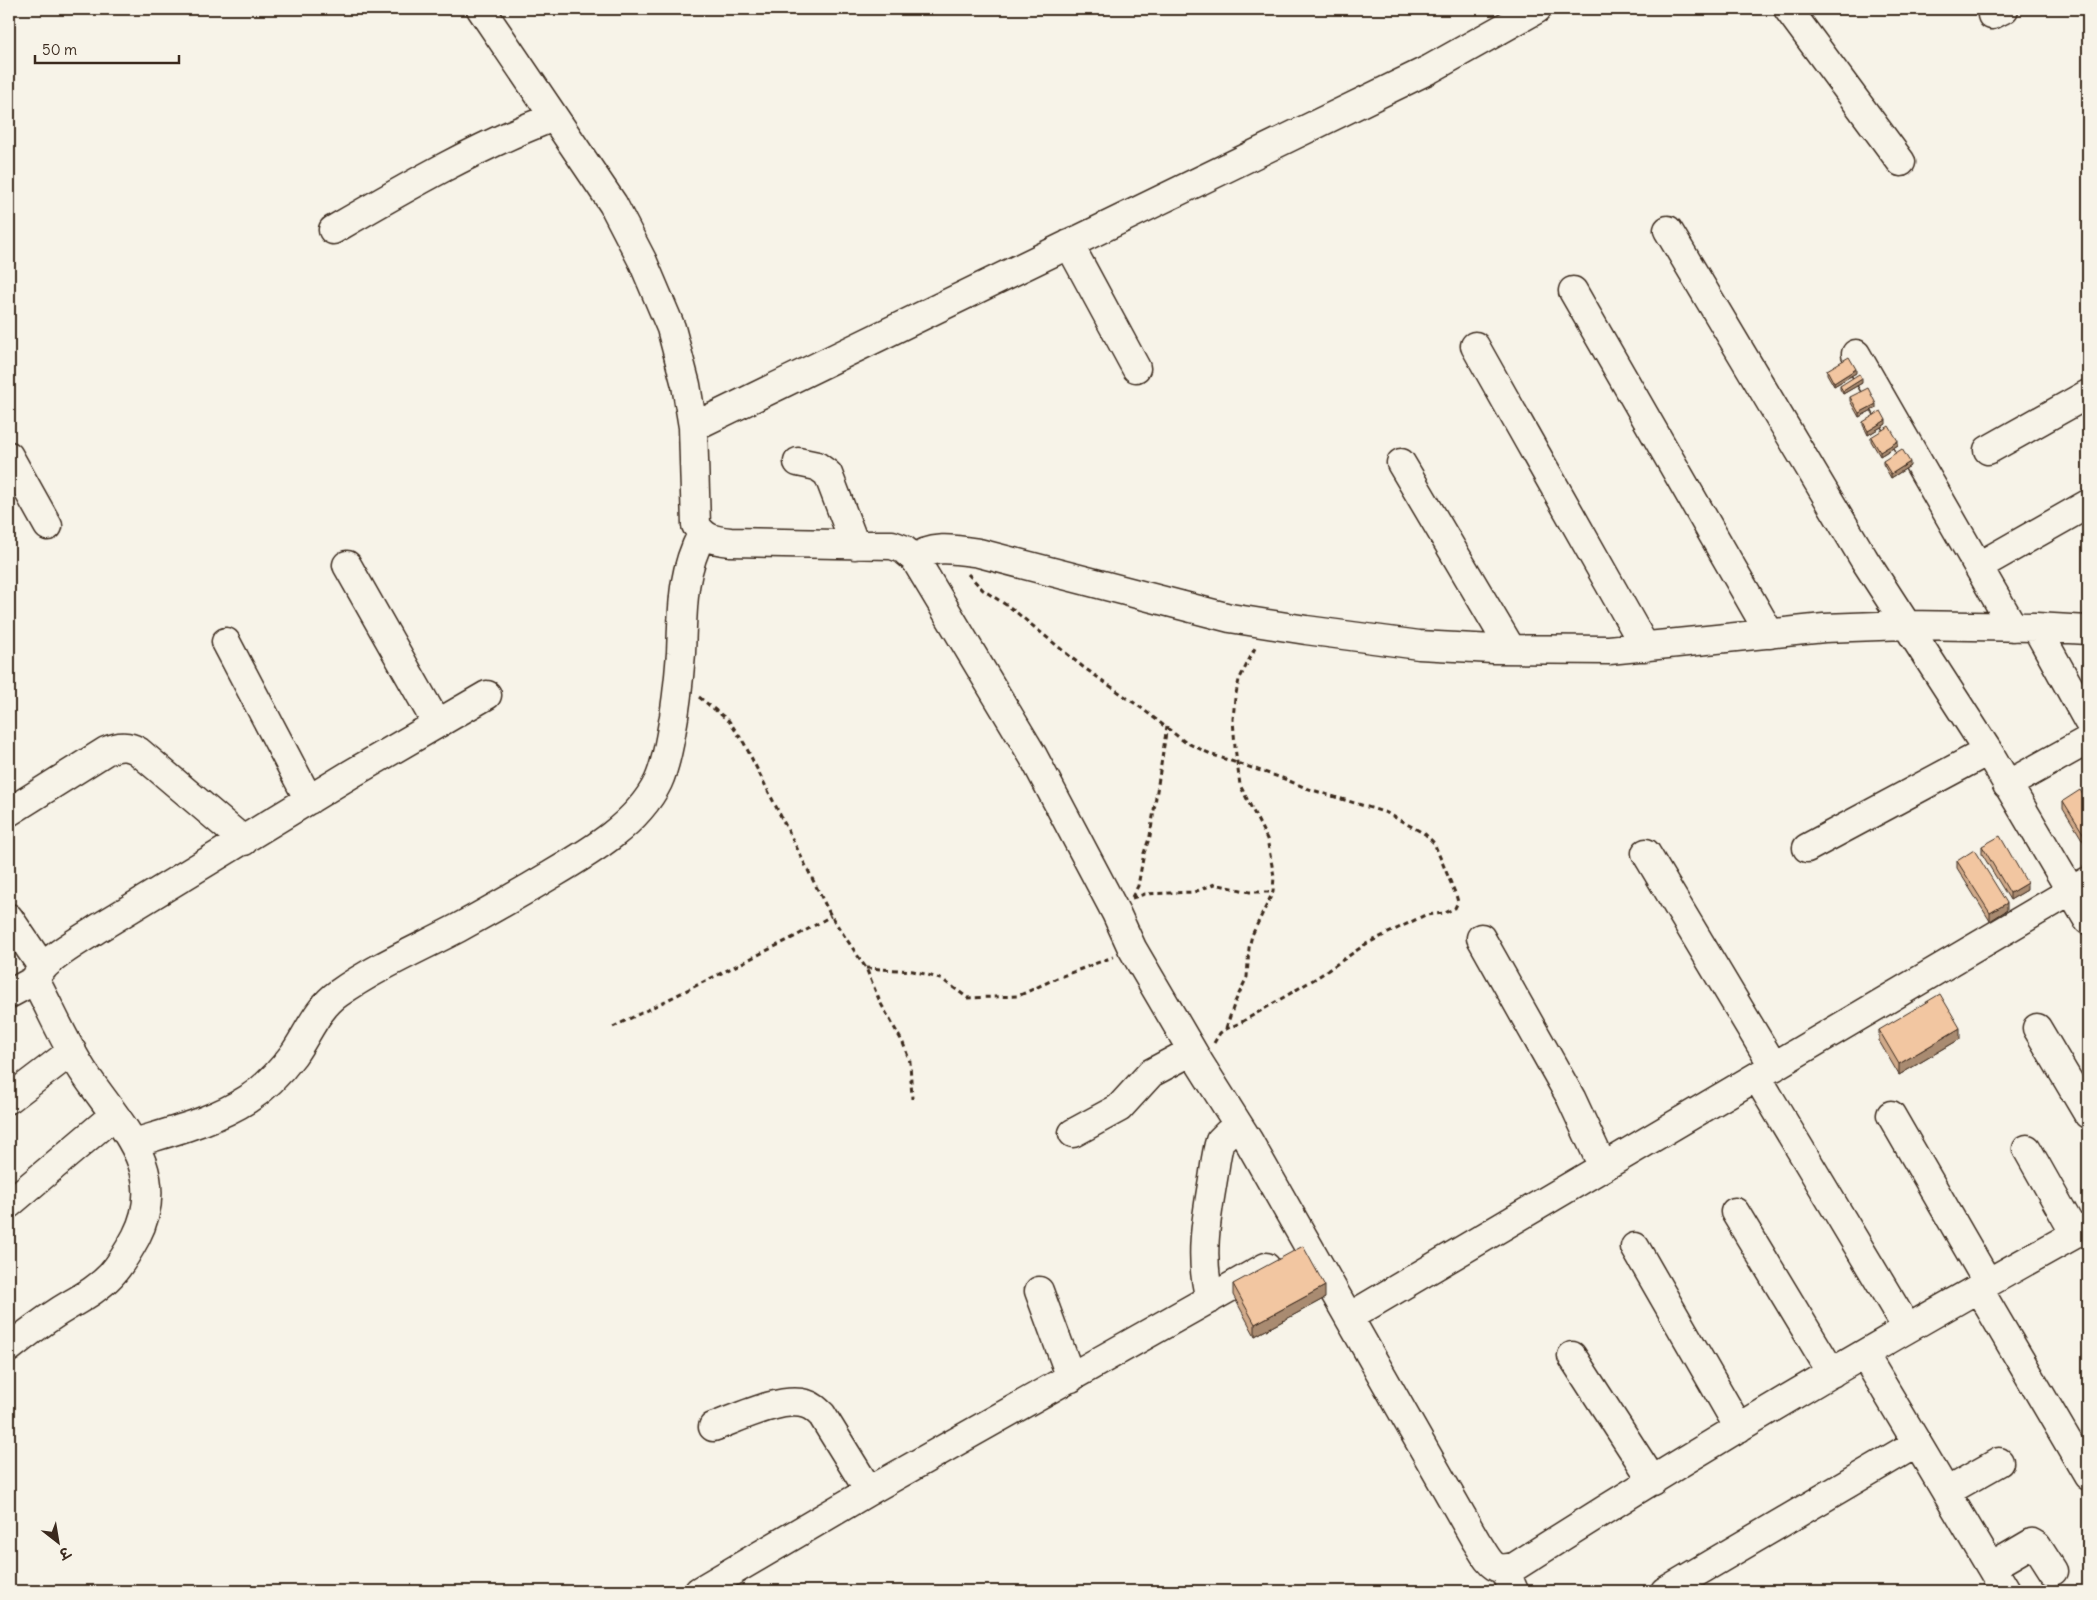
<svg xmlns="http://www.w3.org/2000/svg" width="2097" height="1600" font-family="Delius,'Playpen Sans Deva',sans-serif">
  <rect width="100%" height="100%" fill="#f7f3e8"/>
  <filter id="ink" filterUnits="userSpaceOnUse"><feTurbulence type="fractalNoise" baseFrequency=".02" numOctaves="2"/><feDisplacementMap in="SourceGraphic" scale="10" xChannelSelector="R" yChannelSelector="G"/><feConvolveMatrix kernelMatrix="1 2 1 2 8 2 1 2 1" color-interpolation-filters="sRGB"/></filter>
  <g filter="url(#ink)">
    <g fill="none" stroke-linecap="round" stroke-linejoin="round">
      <g stroke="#3b2a1e" stroke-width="31">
        <path id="minor" d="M481,9l132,195 30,58 28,66 15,57 7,42 3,98c9,14 18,15 34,17l162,3 11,4 12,10 118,197 83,157 16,35 68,116 48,76 228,401c13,19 15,33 40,25 187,-120 378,-232 572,-339
          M1788,9l113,153
          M1992,15l12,-6
          M333,230c72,-42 144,-84 221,-113
          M1668,230l196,329 124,192 100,169
          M1069,244l67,124
          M1573,291l197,343
          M1475,346l170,301
          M1856,354l157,273
          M693,427l737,-358 107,-60
          M1988,450l100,-56
          M9,456l39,70
          M798,462l19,4 11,8 27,71
          M1401,463l110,186
          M915,559c17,-15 43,-9 64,-6l251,65 76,12 113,15 74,4 116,1 215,-22 82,-3 130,2 52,3
          M347,565l90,159
          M1979,566l109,-62
          M2036,627l52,94
          M226,642l83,158
          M2007,785l81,-45
          M9,812l97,-61c11,-5 21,-7 32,0l106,90
          M1807,848l181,-97
          M1646,853l128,214
          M9,918l34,50
          M1481,938l90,160 32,69
          M9,994l26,-14c6,-19 46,-40 62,-51l254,-155 136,-79
          M2037,1028l51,86
          M1757,1077l150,251
          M9,1099l63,-48
          M1891,1115l97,168
          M1073,1133l46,-25 32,-35 41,-22
          M134,1143c39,-12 80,-22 114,-44 17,-11 33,-28 45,-44 15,-21 24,-47 46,-62 37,-26 79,-44 119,-65 31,-17 61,-34 91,-52 39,-23 88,-51 109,-94 7,-15 10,-31 13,-48 5,-26 8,-54 10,-81 2,-44 0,-79 21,-119
          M2027,1149l48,85
          M9,1204l105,-89
          M1735,1212l97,161
          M1635,1247l104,181
          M1978,1288l110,188
          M1039,1291l32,87
          M1210,1299c-11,-40 -4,-79 3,-120 2,-12 3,-26 7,-38l7,-7 12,-8
          M1349,1317l739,-436
          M9,1348c16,-13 32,-25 49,-36 19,-12 38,-21 53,-37 10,-11 18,-25 25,-38 35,-68 -18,-113 -53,-166 -18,-28 -32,-61 -48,-91
          M1864,1354l141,237
          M1572,1356l81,125
          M713,1427c23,-8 69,-31 93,-23 7,2 11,6 16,11l47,76
          M1946,1492l53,-30
          M1991,1567l41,-24 5,3 16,25
          M1505,1570l9,21
          M699,1591l170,-100 397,-224
          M1665,1591l252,-148"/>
      </g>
      <path stroke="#3b2a1e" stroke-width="3" stroke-dasharray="5 4" stroke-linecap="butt" d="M968,574l15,16 28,18 72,59 57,40 45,35 28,13 69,23 24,10 81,25 38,21 9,9 22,52 2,7 -3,6 -10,5 -20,2 -59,29 -48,33 -78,46 -14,6 -6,4 -6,10
        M699,697l30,24 15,22 87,173 35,52 14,34 23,41 7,19 2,37
        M1132,897l6,-11 6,-33 6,-17 17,-110
        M1132,898l13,-4 49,-2 21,-8 35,8h23
        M866,968l47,3 12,3 18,6 25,18 50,-2 39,-18 56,-21
        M613,1027l183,-91 35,-20
        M1226,1028l9,-26 12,-25 2,-29 3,-13 21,-43 1,-16 -7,-37 -27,-54 -5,-38 -2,-28 2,-21 4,-18 17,-34"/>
      <use href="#minor" stroke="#f7f3e8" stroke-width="28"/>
    </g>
    <path fill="#d0aa8a" stroke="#3b2a1e" d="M1827,370l29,3 -22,13 -7,-12z
      M1862,383l-19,11 -3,-5v-3z
      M1850,397l26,11 -17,9 -9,-16z
      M1863,422l23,2 -18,11 -5,-10z
      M1871,437l27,8 -18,11 -9,-15z
      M1883,461l27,5 -19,12 -8,-14z
      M2063,801l25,2v46l-25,-41z
      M1982,846l45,44 -17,10 -28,-46z
      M1957,861l50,49 -17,11 -33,-53z
      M1879,1030l81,9 -61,36 -20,-34z
      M1233,1284l92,14 -70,38 -22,-41z"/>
    <path fill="#a98b71" stroke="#3b2a1e" d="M1856,369v4l-22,13v-3z
      M1862,379v4l-19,11v-3z
      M1876,404v4l-17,9v-4z
      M1886,420v4l-18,11v-4z
      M1898,441v4l-18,11v-4z
      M1910,462v4l-19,12v-4z
      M2027,883v7l-17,10v-7z
      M2007,903v7l-17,11v-8z
      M1960,1028v11l-61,36v-11z
      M1325,1286v12l-70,38v-12z"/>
    <path fill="#f2c6a1" stroke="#3b2a1e" d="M1849,357l7,12 -22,14 -7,-13z
      M1859,374l3,5 -19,12 -3,-5z
      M1868,388l8,16 -17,9 -9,-16z
      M1881,411l5,9 -18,11 -5,-9z
      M1889,426l9,15 -18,11 -9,-15z
      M1902,449l8,13 -19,12 -8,-13z
      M2080,790l8,13v38l-25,-40z
      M2000,836l27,47 -17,10 -28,-47z
      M1974,850l33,53 -17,10 -33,-52z
      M1940,994l20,34 -61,36 -20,-34z
      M1303,1246l22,40 -70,38 -22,-40z"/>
  </g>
  <rect width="2097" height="1600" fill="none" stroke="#f7f3e8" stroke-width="30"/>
  <rect x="15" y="15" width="2067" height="1570" fill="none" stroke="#3b2a1e" stroke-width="2" filter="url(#ink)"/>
  <g transform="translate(58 1542) rotate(149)" stroke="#f7f3e8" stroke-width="4" paint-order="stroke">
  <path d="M0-4L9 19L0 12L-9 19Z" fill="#3b2a1e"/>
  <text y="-8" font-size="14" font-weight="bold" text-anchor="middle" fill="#3b2a1e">उ</text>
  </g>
  <path d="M35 55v8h144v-8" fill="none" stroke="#3b2a1e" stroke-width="2.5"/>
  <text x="42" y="55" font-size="15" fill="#3b2a1e" stroke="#f7f3e8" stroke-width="4" paint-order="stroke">50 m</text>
</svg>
